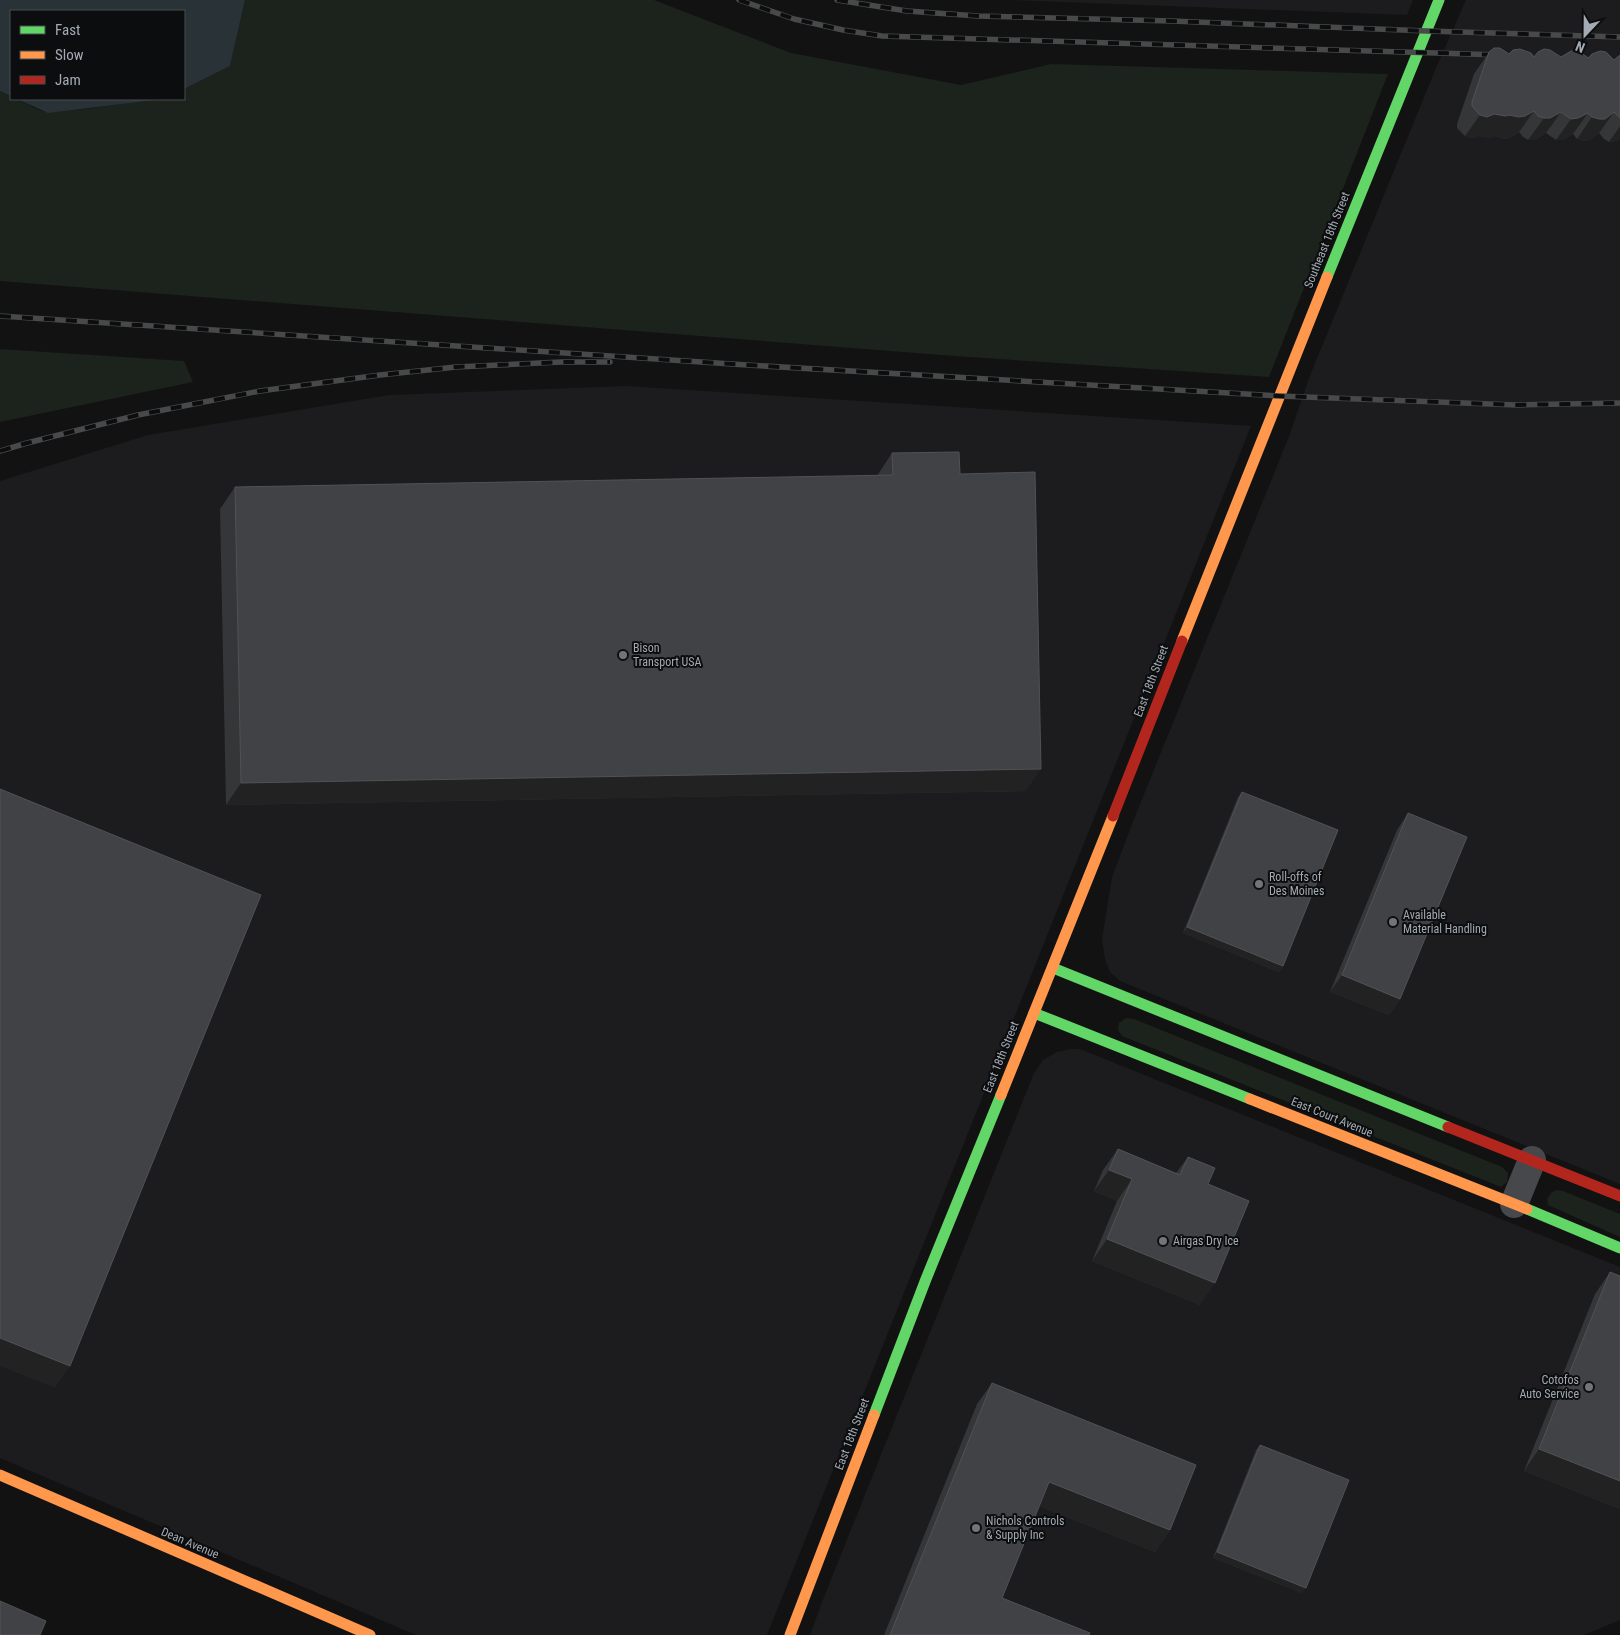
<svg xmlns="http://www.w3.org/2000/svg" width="1620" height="1635" font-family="'Roboto Condensed',sans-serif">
  <rect width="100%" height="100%" fill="#121212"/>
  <path fill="#1c1c1e" d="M1009,0h404l-6,15z
    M1466,0h154v1184l-500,-203 -10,-9 -5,-13 -3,-20 10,-62 22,-58 156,-385 19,-56 127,-310z
    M626,386l625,40 -484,1209h-351l-416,-177v-977l148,-46 241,-40z
    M1071,1049h9l540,218v353l-36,15h-774l12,-33 212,-529 9,-13 14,-8z"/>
  <path fill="#1c221c" d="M245,0h409l137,53 170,32 90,-21 337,10 -119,303 -315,-21 -954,-75v-190l11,5v3c14,0 26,14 39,13 45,-2 89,-13 134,-13v-10l46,-23z
    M0,349l184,12 9,21 -193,40z
    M1126,1018l8,1 368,148 6,6 -1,9 -6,5 -379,-151 -4,-6 1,-7z
    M1556,1190l7,1 57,23v23l-72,-32 -1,-6 4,-6z"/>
  <path fill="#293237" d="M0,0h245l-15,66 -46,23v-78h-173v85l-11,-5z
    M17,99h147l-116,14z"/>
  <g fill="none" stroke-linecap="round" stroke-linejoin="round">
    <path stroke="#47484b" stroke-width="28" d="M1514,1204l18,-44"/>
    <path stroke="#63d668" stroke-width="11" d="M1327,277l112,-277
      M1053,968l395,159
      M1034,1013l216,86
      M1527,1209l93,39
      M874,1415l52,-136 75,-184"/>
    <path stroke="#ff974d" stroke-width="11" d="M1182,641l145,-364
      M1001,1095l112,-279
      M1250,1099l277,110
      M0,1475l370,160
      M790,1635l84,-220"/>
    <path stroke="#b3261e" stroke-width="11" d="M1113,816l69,-175
      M1448,1127l172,69"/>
    <g stroke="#47494b" stroke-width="5.5">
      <path id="rail" d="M739,0l55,19 49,11 39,6 620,19
        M837,0l70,11 71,5 193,5 256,10 193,6
        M0,316l747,49 532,31 238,9 103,-2
        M0,451l27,-8 111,-28 122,-24 120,-16 76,-8 105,-5h49"/>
    </g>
    <use href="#rail" stroke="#0c0d0e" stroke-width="4" stroke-dasharray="11" stroke-linecap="butt"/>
  </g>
  <path fill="#343637" d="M1489,52l45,5 54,1 26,2 6,-5v84l-4,2 -7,1 -5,-3 -5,-6 -9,7 -6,1 -7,-2 -4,-5 -10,6h-7l-10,-7 -11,7h-7l-5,-3 -4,-5 -9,6 -6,1 -10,-3 -4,2 -11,-2 -7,2 -7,-2 -8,-8v-4l17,-50z
    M892,453l68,21 66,317 -800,14 -6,-296 15,-22 642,-11z
    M1242,792l41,174 -4,6 -96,-39 55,-136z
    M1408,813l-8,186 -11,16 -59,-23 67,-162z
    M1118,1149l58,24 12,-16 20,27 -8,121 -108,-44 25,-60 -23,-10 9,-21z
    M1610,1272l10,237 -96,-38 71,-177z
    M992,1383l178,147 -15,22 -116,-46 -37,92 87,37h-205l93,-231z
    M1260,1445l42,148 -89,-35 43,-108z"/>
  <path fill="#222223" d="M1534,111l-15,21 -9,6 -6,1 -10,-3 -4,2 -11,-2 -7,2 -7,-2 15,-21 14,-1z
    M1561,112l-15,21 -11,7h-7l16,-22z
    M1614,112l-15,21 -9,7 -6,1 -7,-2 15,-22z
    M1588,113l-15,21 -10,6h-7l15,-21z
    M1620,126v13l-4,2 -7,1z
    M1041,769l-15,22 -800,14 15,-22z
    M1187,927l96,39 -4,6 -96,-39z
    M1342,975l58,24 -11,16 -59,-23z
    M1109,1170l23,9 -15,22 -23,-10z
    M1107,1239l108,44 -15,22 -108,-44z
    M0,1338l70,28 -15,22 -55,-22z
    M1539,1449l81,32v28l-96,-38z
    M1049,1482l121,48 -15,22 -121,-48z
    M1217,1552l89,36 -4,5 -89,-35z"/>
  <path fill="#404245" stroke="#505256" d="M1494,48h6l9,6 4,-4 7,-1 11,4 3,4 4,-5 6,-3 6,1 11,7 10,-6h8l9,7 4,-4 8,-3 6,1 8,8 6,-5v63l-6,-6 -9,7h-6l-7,-2 -4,-4 -10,5 -7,1 -10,-7 -11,6h-6l-6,-2 -4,-5 -9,5 -6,1 -10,-2 -4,1 -11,-2 -7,3 -7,-2 -8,-9v-4l17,-50z
    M959,452l1,22 75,-2 6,297 -800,14 -6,-296 658,-12 -1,-22z
    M0,789l261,106 -191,471 -70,-28z
    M1242,792l96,38 -55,136 -96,-39z
    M1408,813l59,24 -67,162 -58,-24z
    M1118,1149l62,26 8,-18 27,11 -7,16 41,17 -34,82 -108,-44 25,-60 -23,-9z
    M1610,1272l10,4v205l-81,-32z
    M992,1383l204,82 -26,65 -121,-48 -47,116 88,35 -1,2h-199z
    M1260,1445l89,35 -43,108 -89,-36z
    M0,1601l46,20 -6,14h-40z"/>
  <g fill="#70757b" stroke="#0c0d0e" stroke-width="2">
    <circle cx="623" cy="655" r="5"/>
    <circle cx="1259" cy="884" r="5"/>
    <circle cx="1393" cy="922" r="5"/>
    <circle cx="1163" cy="1241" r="5"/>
    <circle cx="1589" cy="1387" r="5"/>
    <circle cx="976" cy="1528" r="5"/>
  </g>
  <g text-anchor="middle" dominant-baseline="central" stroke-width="4" stroke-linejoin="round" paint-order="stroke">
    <g font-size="12" fill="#a3aab3" stroke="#0c0d0e">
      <text transform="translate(1327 240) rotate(-68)">Southeast 18th Street</text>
      <text transform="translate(1151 681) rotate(-69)">East 18th Street</text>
      <text transform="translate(1001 1057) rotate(-68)">East 18th Street</text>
      <text transform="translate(1332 1117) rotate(22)">East Court Avenue</text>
      <text transform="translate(852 1434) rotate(-69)">East 18th Street</text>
      <text transform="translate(190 1543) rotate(23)">Dean Avenue</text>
    </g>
    <g font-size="12" fill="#a3aab3" stroke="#0c0d0e" text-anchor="start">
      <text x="633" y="648">Bison<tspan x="633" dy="14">Transport USA</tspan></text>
      <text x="1269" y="877">Roll-offs of<tspan x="1269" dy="14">Des Moines</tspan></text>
      <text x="1403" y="915">Available<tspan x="1403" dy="14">Material Handling</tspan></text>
      <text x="1173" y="1241">Airgas Dry Ice</text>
      <text x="1579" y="1380" text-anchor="end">Cotofos<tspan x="1579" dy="14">Auto Service</tspan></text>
      <text x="986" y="1521">Nichols Controls<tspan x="986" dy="14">&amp; Supply Inc</tspan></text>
    </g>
  </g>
  <rect x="10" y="10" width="175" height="90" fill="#0c0d0e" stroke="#484c50"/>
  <rect x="20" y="26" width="25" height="8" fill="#63d668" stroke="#484c50"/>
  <text x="55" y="35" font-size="15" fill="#a3aab3">Fast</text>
  <rect x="20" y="51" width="25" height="8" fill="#ff974d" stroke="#484c50"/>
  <text x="55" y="60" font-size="15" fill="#a3aab3">Slow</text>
  <rect x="20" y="76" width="25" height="8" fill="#b3261e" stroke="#484c50"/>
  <text x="55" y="85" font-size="15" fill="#a3aab3">Jam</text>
  <g transform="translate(1585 35) rotate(202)" stroke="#0c0d0e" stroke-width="4" paint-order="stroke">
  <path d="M0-4L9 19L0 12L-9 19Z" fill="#a3aab3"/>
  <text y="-8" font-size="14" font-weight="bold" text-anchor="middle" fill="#a3aab3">N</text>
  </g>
</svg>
